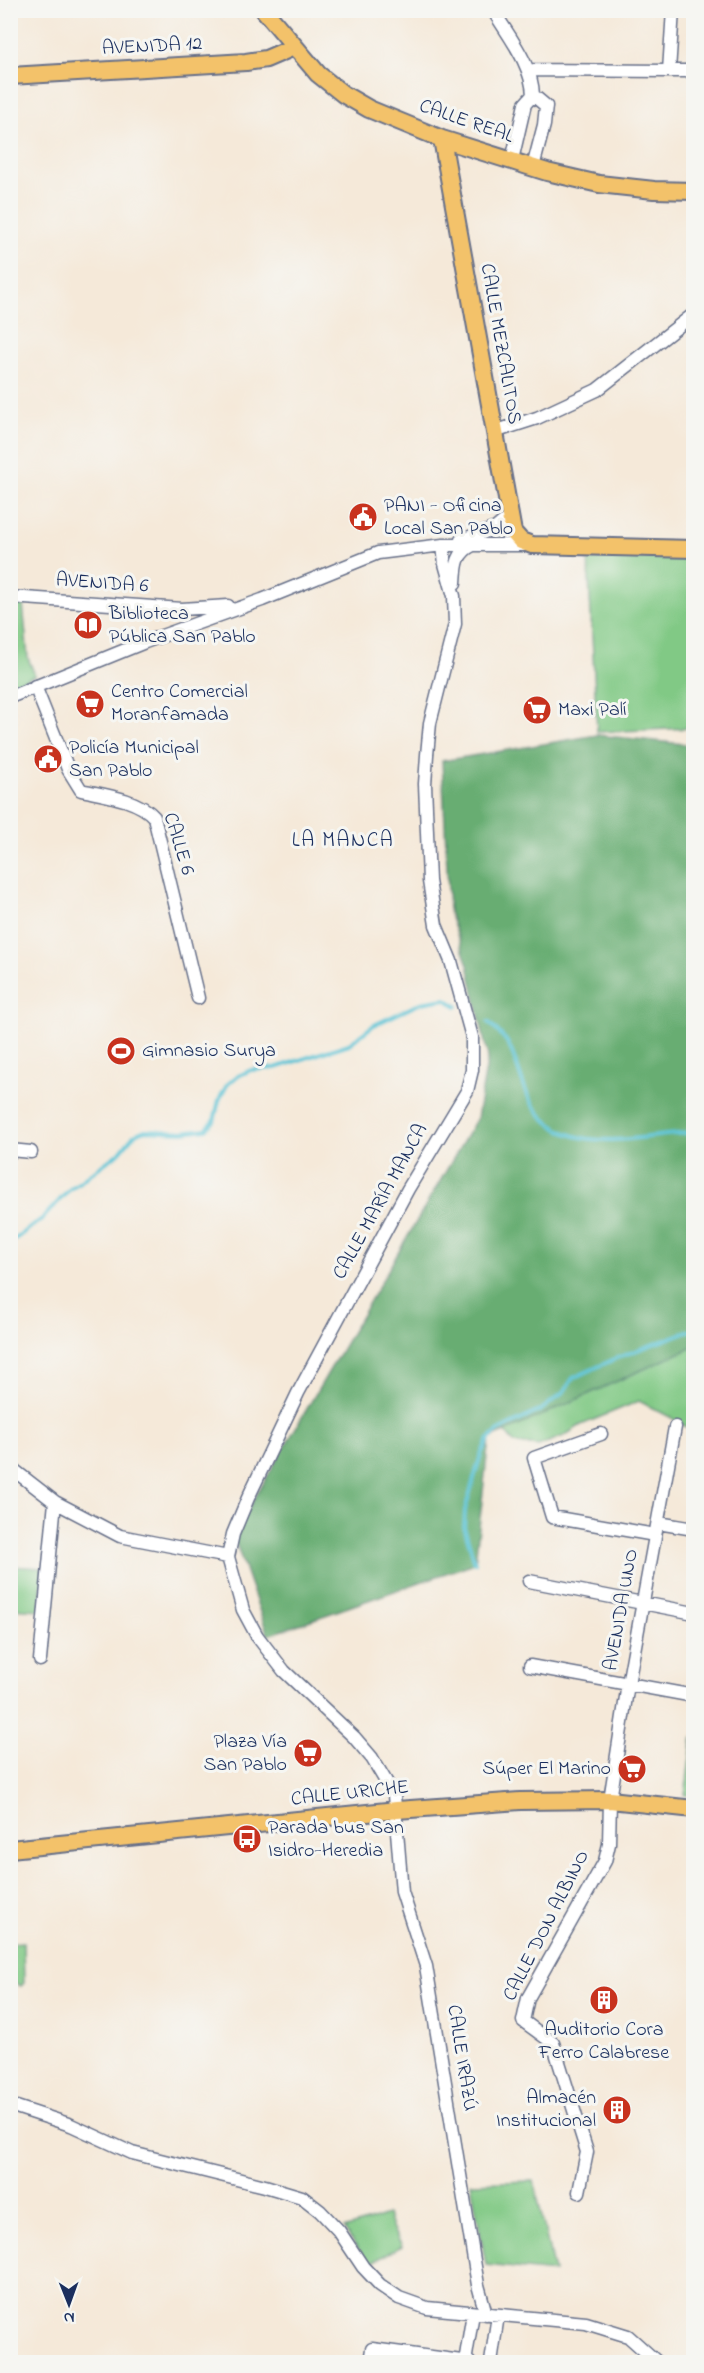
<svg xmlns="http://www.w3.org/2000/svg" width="704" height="2373" font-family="'Indie Flower',sans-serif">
  <rect width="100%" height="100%" fill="#f6f6f2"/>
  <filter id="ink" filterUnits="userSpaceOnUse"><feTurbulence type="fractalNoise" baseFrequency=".0167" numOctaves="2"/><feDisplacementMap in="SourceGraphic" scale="12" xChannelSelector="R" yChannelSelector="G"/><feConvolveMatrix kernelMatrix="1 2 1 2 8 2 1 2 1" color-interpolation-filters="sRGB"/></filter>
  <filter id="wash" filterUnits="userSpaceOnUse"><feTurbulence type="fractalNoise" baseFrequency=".008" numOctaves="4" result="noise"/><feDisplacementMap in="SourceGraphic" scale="24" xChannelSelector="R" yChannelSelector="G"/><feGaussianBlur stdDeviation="1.35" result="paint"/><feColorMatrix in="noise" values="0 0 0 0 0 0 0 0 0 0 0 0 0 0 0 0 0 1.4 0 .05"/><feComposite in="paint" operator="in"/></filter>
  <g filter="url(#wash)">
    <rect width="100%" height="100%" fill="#f5e9d9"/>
    <path fill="#81c985" stroke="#4e7c72" stroke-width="1.5" d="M693,557v171l-96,4 -9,-173z
      M10,603l13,1 5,54 7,17 -24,10z
      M693,1346l1,83 -3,1 -19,-12 -33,-17 -58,24 -17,11 -26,10 -24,-3 -15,-20z
      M10,1566l33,2 -3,42 -29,-2z
      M693,1736v60l-8,-1z
      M23,1942l1,41 -3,3 -10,-5 -1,-38z
      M534,2181l20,91 -68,-7 -15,-82z
      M388,2215l4,13 10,18 -33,18 -25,-35z"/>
    <path fill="#68ad72" stroke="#426e68" stroke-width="1.5" d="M597,735l96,10v602l-204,92 -14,124 -207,72 -35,-100 244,-417 11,-61 -20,-92 -19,-53 -7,-151z"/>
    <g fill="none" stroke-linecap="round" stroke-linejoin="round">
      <path stroke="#58c2d4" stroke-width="4" d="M488,1022c6,6 14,13 19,20 10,17 13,38 22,56 34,64 107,36 165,35
        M10,1243l33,-25 27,-29 50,-37 14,-17 11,-5 38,2 23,-3 8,-8 5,-21 8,-15 9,-8 15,-7 24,-2 74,-24 25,-19 47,-22 24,-4 12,7
        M475,1563l-11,-36 1,-17 16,-56 8,-15 11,-9 41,-20 22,-17 10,-15 46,-21 75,-28"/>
    </g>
  </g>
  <g filter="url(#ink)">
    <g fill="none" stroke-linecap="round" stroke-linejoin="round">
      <g stroke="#677089" stroke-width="15">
        <path id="minor" d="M493,10c16,27 39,54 40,85l-8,9 -13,56
          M673,10l-4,61h25
          M529,70l140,1
          M533,167l11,-42 2,-19 -13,-11
          M494,432l43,-14 60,-28 97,-76
          M461,540l35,-12 13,-11
          M443,545l2,19 9,32 1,28 -25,99 -3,32 -2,29 4,97 7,44 15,36 21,76v33l-5,21 -59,98 -110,204 -50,105 -15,36 -5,23 15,53 14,26 27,35 70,66 18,21 22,37 8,97 24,74 52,319 8,29
          M455,583c1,-17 1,-30 18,-38
          M10,597l172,12 46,-3
          M35,686l33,83 13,21c23,5 57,9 73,27l44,181
          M10,697l135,-55 117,-42 116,-47 65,-8h85
          M10,1150l21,2
          M601,1434l-67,24 18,59 103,18
          M10,1467l45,35 65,34 108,21
          M658,1523l36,6
          M529,1581l165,32
          M40,1660l15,-158
          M530,1666l164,30
          M10,2105l61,20 61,28 133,33 37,11 18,14 19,20 24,36 17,18 19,13 28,10 159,15 42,13 29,26
          M579,2192l8,-40 -34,-109 -30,-22 5,-23 77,-137 4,-17 1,-44 18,-116 47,-257
          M370,2362l2,-13 97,13
          M465,2362l8,-49
          M491,2362l7,-47"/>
      </g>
      <g stroke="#677089" stroke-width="20">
        <path id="major" d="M264,10l54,64 25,20 26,15 73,30 105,33 52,12 55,6 40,1
          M10,76l236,-14 20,-3 28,-12
          M442,139l71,393 8,9 11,4 162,4
          M10,1849l387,-39 123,-9 90,-1 84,9"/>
      </g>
      <use href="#minor" stroke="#fff" stroke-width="12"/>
      <use href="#major" stroke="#f3c26a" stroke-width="16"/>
    </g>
  </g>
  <defs>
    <g id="civic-disc" transform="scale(1.5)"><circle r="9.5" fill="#c8321e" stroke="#f6f6f2"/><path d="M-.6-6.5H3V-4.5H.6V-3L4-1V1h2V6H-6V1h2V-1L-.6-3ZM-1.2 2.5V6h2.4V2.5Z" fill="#fff"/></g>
    <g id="library-disc" transform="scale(1.5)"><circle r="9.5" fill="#c8321e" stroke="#f6f6f2"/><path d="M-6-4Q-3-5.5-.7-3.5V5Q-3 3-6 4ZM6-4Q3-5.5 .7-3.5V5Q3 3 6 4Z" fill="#fff"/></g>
    <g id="supermarket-disc" transform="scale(1.5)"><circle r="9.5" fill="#c8321e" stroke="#f6f6f2"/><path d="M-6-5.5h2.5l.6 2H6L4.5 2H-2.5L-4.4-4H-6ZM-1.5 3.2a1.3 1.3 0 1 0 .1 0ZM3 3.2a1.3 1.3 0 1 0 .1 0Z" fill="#fff"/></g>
    <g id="stadium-disc" transform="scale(1.5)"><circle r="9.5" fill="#c8321e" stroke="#f6f6f2"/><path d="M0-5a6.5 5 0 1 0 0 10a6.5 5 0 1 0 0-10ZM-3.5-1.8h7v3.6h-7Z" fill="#fff"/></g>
    <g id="bus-disc" transform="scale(1.5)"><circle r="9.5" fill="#c8321e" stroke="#f6f6f2"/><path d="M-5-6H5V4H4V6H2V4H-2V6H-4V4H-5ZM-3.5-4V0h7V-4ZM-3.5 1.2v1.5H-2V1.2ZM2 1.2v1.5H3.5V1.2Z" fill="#fff"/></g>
    <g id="building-disc" transform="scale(1.5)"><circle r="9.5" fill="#c8321e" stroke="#f6f6f2"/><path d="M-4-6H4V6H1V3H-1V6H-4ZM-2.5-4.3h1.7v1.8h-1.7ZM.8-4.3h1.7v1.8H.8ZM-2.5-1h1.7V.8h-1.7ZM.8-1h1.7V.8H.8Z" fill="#fff"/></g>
  </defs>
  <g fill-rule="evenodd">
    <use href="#civic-disc" x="363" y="517"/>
    <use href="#library-disc" x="88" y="625"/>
    <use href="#supermarket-disc" x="90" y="704"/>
    <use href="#supermarket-disc" x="537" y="710"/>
    <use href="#civic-disc" x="48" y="759"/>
    <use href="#stadium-disc" x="121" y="1051"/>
    <use href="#supermarket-disc" x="308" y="1753"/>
    <use href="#supermarket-disc" x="632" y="1769"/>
    <use href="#bus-disc" x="247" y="1839"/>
    <use href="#building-disc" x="604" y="2000"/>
    <use href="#building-disc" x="617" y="2110"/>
  </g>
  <g text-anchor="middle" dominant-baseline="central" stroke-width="6" stroke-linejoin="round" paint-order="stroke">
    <g font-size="20" fill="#1b2f5e" stroke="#f6f6f2">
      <text transform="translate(152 47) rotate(-3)">AVENIDA 12</text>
      <text transform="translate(466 122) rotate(19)">CALLE REAL</text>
      <text transform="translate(500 344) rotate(80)">CALLE MEZCALITOS</text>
      <text transform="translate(102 584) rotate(4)">AVENIDA 6</text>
      <text transform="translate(178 844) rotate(73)">CALLE 6</text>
      <text transform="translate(381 1202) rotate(-61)">CALLE MARÍA MANCA</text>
      <text transform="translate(622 1610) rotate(-80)">AVENIDA UNO</text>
      <text transform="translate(350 1794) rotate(-6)">CALLE URICHE</text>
      <text transform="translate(547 1926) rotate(-63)">CALLE DON ALBINO</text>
      <text transform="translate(461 2058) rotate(81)">CALLE IRAZÚ</text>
    </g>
    <g font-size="20" fill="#1b2f5e" stroke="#f6f6f2" text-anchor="start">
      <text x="384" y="506">PANI - Oficina<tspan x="384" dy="23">Local San Pablo</tspan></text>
      <text x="109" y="614">Biblioteca<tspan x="109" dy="23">Pública San Pablo</tspan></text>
      <text x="111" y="692">Centro Comercial<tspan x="111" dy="23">Moranfamada</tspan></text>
      <text x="558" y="710">Maxi Palí</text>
      <text x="69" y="748">Policía Municipal<tspan x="69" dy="23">San Pablo</tspan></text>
      <text x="142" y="1051">Gimnasio Surya</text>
      <text x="287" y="1742" text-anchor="end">Plaza Vía<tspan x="287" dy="23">San Pablo</tspan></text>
      <text x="611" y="1769" text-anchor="end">Súper El Marino</text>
      <text x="268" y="1828">Parada bus San<tspan x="268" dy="23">Isidro-Heredia</tspan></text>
      <text x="604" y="2030" text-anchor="middle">Auditorio Cora<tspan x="604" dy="23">Ferro Calabrese</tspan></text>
      <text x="596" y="2098" text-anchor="end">Almacén<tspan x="596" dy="23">Institucional</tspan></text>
    </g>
    <g font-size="21" letter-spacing="1.5" fill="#1b2f5e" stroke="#f6f6f2">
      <text x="343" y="841">LA MANCA</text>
    </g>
  </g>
  <rect width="704" height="2373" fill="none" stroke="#f6f6f2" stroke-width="36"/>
  <g transform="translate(69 2304) rotate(179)" stroke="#f6f6f2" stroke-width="4.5" paint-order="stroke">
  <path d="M0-4.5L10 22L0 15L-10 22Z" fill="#1b2f5e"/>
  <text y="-9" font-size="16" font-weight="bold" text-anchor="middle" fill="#1b2f5e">N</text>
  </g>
</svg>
